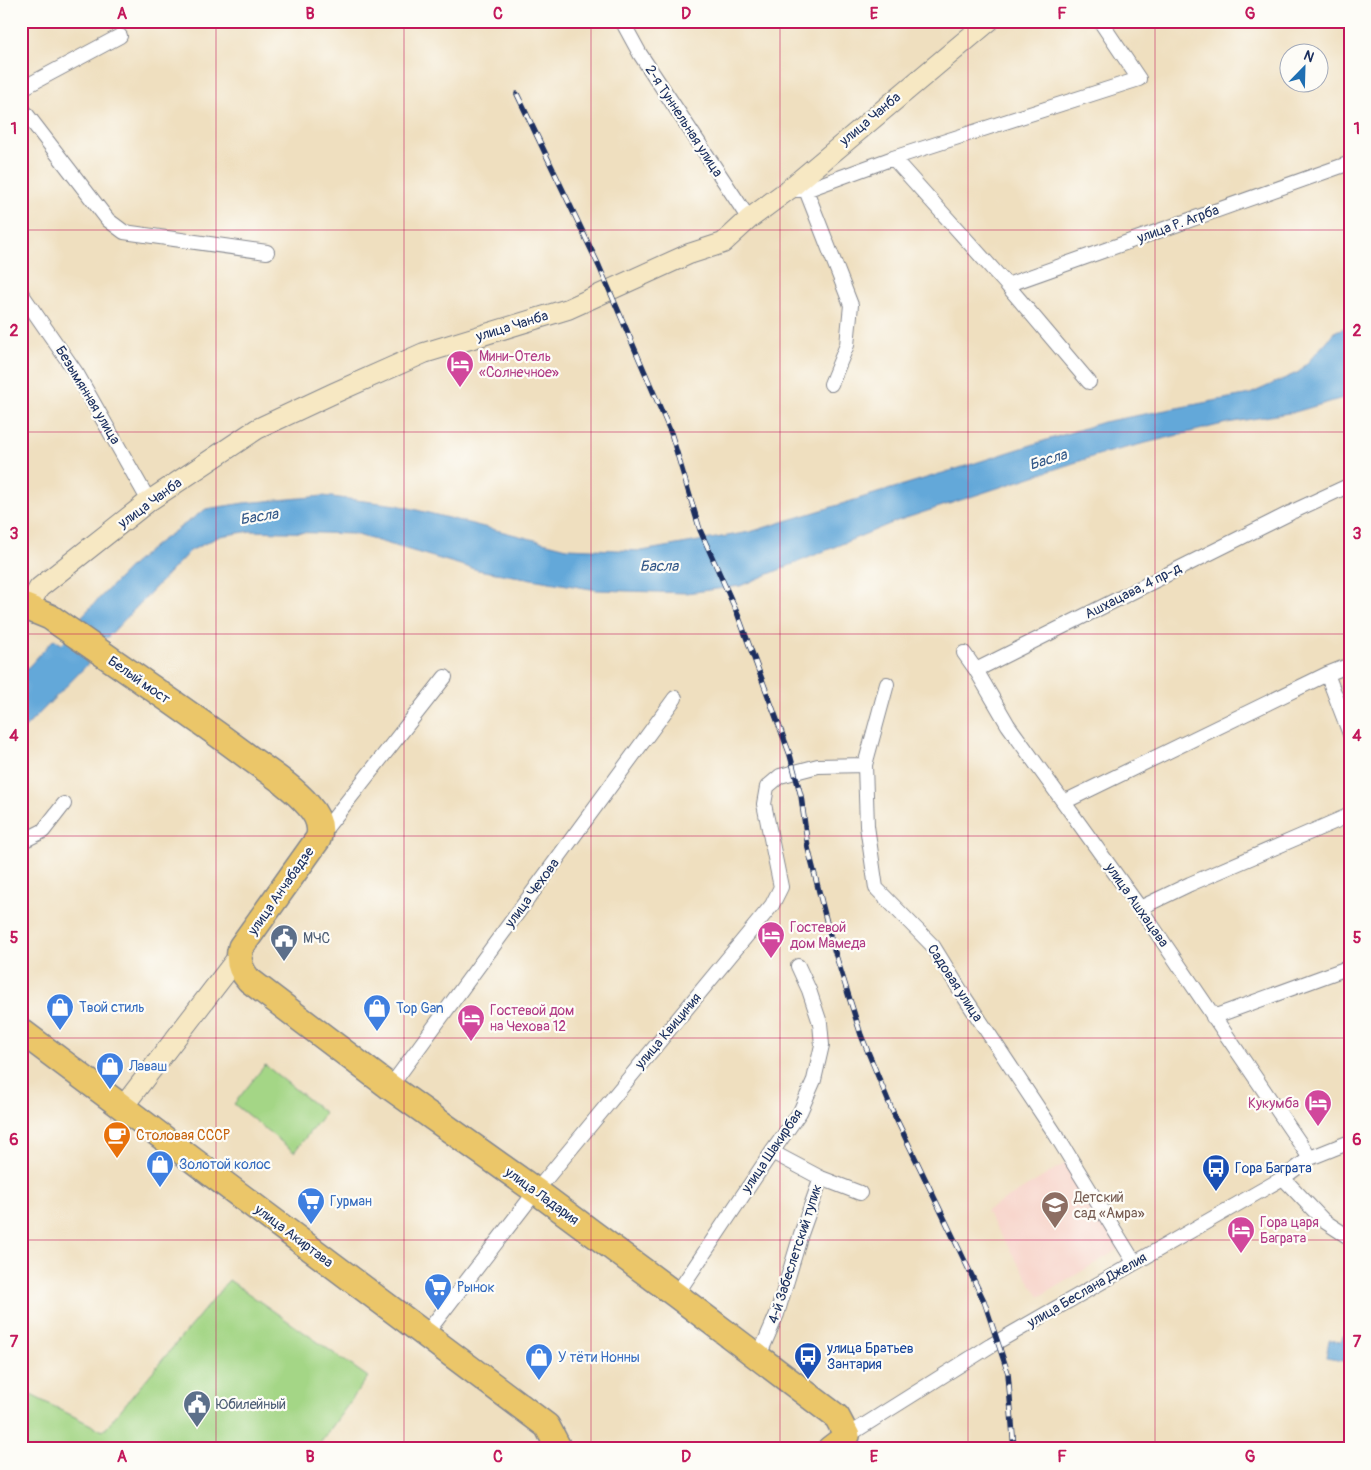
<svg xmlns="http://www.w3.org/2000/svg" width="1371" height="1470" font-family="Pangolin,sans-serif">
  <rect width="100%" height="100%" fill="#fdfcf7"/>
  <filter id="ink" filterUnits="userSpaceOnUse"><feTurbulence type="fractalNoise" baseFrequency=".02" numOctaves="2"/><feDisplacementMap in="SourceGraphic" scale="10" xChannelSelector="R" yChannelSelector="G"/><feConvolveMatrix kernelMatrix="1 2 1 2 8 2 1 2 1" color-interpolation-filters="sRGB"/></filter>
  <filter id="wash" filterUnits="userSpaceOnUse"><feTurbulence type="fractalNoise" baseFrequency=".0096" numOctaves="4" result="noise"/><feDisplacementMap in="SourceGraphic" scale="20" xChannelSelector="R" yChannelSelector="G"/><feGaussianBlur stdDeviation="1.12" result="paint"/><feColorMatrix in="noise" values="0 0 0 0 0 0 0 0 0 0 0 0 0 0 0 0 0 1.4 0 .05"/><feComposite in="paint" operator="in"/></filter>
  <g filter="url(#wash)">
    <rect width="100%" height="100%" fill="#efdfbf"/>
    <path fill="#f7d1c7" d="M1071,1160l53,86 -85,51 -53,-86z"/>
    <path fill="#a4d686" stroke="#608272" d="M265,1065l60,48 -31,39 -60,-48z
      M229,1280l139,97 -52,72h-295v-59l82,41z"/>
    <path fill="#63a8d9" stroke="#3f6c9c" d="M1350,326v70l-55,16 -68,11 -126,31 -204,67 -157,65 -54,7 -89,-3 -119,-20 -124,-36 -103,-3 -31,5 -30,15 -83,87 -26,-21 50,-51 27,-23 48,-34 38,-6 79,-7 74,9 170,43 75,3 108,-19 219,-67 134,-43 147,-28 49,-22 37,-41z
      M54,639l35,24 -68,69v-57z
      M1343,1336l7,1v25l-24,-4 3,-18 12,2z"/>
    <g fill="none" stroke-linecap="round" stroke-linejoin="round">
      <path stroke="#63a8d9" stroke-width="28" d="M21,711l98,-110"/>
    </g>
  </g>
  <g filter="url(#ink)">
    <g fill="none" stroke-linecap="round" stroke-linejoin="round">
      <g stroke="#85878e" stroke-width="16">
        <path id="street" d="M622,21l18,33 109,165
          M21,89l99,-53
          M21,107l87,113 16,12 143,20
          M893,158l114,127 82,97
          M807,182l-1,8 45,115 -4,40 -16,39
          M788,190h18l87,-32 246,-79 -39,-58
          M1007,285l343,-122
          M21,293l56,81 72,127
          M1294,511l56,-26
          M964,653l12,17 32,55 132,183 170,250
          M976,670l314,-157
          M1327,674l23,60
          M887,684l-22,81 2,61 9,62 57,58 32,52 91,137 78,127
          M1064,802l263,-128 23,-9
          M320,836l125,-159
          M21,842l22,-11 21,-27
          M1140,908l50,-24 160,-69
          M1213,1017l137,-50
          M390,1087l285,-389
          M772,1152l49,26 39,15
          M1283,1178l41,43 26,17
          M676,1295l96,-143 28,-40 14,-32 8,-35 -2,-22 -11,-33 -11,-24
          M425,1335l111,-144 236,-286 9,-18 -17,-83 3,-17 13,-11 38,-10 47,-1
          M758,1358l19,-44 24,-80 20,-56
          M847,1436l143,-90 293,-168 27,-20 40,-16"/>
      </g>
      <g stroke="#85878e" stroke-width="22">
        <path id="secondary" d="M28,607l11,-19 110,-87 108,-72 77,-36 90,-40 144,-44 121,-55 34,-11 26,-24 39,-29 201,-169
          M122,1108l116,-151"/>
      </g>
      <g stroke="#85878e" stroke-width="28">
        <path id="highway" d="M21,605l29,12c64,45 130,89 193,136 21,16 48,32 65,52 9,10 15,21 10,34l-77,108c-4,13 -1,23 8,33l141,107 146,104 140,104 161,122 10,19 -17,13
          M21,1031l526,395 12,23"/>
      </g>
      <use href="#street" stroke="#fff" stroke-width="14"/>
      <use href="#secondary" stroke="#f7e8c3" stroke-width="20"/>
      <use href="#highway" stroke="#ebc669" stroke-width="25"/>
      <g stroke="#1b2f5e" stroke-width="5.5">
        <path id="rail" d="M517,94l82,172 72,167 29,97 38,85 52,140 11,41 7,52 24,95 29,92 31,75 92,191 24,72 6,76"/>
      </g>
      <use href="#rail" stroke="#fdfcf7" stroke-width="4" stroke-dasharray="11" stroke-linecap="butt"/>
    </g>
  </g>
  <path fill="none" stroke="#c2185b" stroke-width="1" stroke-opacity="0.55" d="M216,21v1428M404,21v1428M591,21v1428M780,21v1428M968,21v1428M1155,21v1428M21,230h1329M21,432h1329M21,634h1329M21,836h1329M21,1038h1329M21,1240h1329"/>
  <defs>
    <g id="hotel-pin" transform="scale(1.4375)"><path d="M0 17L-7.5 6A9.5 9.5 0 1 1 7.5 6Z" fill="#d1479c" stroke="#fdfcf7"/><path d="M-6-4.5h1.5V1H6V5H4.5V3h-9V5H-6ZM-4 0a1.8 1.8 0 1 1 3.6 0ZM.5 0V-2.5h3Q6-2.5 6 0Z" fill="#fff"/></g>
    <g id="civic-pin" transform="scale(1.4375)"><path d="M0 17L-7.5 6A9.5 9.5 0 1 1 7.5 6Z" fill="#5c6f8a" stroke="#fdfcf7"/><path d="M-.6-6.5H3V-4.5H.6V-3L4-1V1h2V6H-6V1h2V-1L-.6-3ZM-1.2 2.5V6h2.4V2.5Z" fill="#fff"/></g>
    <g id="shop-pin" transform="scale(1.4375)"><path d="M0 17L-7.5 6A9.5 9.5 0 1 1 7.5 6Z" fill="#3f7fe0" stroke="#fdfcf7"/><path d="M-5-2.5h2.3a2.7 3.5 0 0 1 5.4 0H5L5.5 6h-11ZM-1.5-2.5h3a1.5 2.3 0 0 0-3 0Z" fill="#fff"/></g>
    <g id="cafe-pin" transform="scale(1.4375)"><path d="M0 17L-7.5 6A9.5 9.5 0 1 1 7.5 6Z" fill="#e8710a" stroke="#fdfcf7"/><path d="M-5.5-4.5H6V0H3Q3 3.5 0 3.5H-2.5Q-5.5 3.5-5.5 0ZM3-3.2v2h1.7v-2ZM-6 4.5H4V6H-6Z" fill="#fff"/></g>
    <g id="bus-pin" transform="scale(1.4375)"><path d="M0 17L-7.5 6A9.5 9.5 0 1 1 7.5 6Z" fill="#1a4fb4" stroke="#fdfcf7"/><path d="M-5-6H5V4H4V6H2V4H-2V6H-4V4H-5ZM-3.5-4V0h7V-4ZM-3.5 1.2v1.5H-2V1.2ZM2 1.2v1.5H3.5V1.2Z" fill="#fff"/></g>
    <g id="supermarket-pin" transform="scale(1.4375)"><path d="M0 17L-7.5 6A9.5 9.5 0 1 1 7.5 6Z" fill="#3f7fe0" stroke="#fdfcf7"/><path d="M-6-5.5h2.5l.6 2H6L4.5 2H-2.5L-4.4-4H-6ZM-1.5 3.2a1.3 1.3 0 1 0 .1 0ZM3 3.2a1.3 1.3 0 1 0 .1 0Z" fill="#fff"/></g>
    <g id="school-pin" transform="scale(1.4375)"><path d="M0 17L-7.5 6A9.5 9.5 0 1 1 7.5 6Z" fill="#8d6e63" stroke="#fdfcf7"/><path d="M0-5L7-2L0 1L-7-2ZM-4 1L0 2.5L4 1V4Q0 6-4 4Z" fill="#fff"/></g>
  </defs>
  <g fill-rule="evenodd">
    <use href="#hotel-pin" x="460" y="364"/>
    <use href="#hotel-pin" x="771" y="935"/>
    <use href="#civic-pin" x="284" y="938"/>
    <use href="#shop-pin" x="60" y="1007"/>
    <use href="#shop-pin" x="377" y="1008"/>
    <use href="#hotel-pin" x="471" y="1018"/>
    <use href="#shop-pin" x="110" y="1066"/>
    <use href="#hotel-pin" x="1318" y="1103"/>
    <use href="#cafe-pin" x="117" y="1135"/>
    <use href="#shop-pin" x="160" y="1164"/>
    <use href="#bus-pin" x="1216" y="1168"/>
    <use href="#supermarket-pin" x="311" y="1201"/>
    <use href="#school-pin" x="1055" y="1205"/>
    <use href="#hotel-pin" x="1241" y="1230"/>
    <use href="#supermarket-pin" x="438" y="1287"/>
    <use href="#bus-pin" x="808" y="1356"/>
    <use href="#shop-pin" x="539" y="1357"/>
    <use href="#civic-pin" x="197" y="1404"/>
  </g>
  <g text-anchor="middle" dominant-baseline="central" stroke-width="4.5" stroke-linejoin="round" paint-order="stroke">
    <g font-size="14" fill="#1b2f5e" stroke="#fdfcf7">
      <text transform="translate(870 119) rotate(-40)">улица Чанба</text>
      <text transform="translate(684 121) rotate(57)">2-я Туннельная улица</text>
      <text transform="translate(1178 224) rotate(-20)">улица Р. Агрба</text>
      <text transform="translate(512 326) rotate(-17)">улица Чанба</text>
      <text transform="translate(88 395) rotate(59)">Безымянная улица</text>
      <text transform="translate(150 503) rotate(-36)">улица Чанба</text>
      <text transform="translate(1133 591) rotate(-27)">Ашхацава, 4 пр-д</text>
      <text transform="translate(139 680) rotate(35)">Белый мост</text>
      <text transform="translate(281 891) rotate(-55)">улица Анчабадзе</text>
      <text transform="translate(532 893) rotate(-54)">улица Чехова</text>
      <text transform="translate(1137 905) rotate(55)">улица Ашхацава</text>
      <text transform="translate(955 983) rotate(57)">Садовая улица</text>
      <text transform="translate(668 1031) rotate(-50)">улица Квициния</text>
      <text transform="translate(772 1151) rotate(-56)">улица Шакирбая</text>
      <text transform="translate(542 1196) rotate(36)">улица Ладария</text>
      <text transform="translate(294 1236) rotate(37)">улица Акиртава</text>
      <text transform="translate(795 1254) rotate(-72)">4-й Забеслетский тупик</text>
      <text transform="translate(1087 1290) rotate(-30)">улица Беслана Джелия</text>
    </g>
    <g font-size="14" fill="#b23c85" stroke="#fdfcf7" text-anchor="start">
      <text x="479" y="356">Мини-Отель<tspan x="479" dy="16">«Солнечное»</tspan></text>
      <text x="790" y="927">Гостевой<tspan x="790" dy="16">дом Мамеда</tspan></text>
      <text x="490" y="1010">Гостевой дом<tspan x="490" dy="16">на Чехова 12</tspan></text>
      <text x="1299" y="1103" text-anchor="end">Кукумба</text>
      <text x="1260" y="1222">Гора царя<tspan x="1260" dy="16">Баграта</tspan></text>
    </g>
    <g font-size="14" fill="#4e5e75" stroke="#fdfcf7" text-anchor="start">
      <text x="303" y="938">МЧС</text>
      <text x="216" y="1404">Юбилейный</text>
    </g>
    <g font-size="14" fill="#366cbe" stroke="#fdfcf7" text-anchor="start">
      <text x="79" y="1007">Твой стиль</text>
      <text x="396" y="1008">Top Gan</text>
      <text x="129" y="1066">Лаваш</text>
      <text x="179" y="1164">Золотой колос</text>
      <text x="330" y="1201">Гурман</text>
      <text x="457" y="1287">Рынок</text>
      <text x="558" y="1357">У тёти Нонны</text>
    </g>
    <g font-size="14" fill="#c56008" stroke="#fdfcf7" text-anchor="start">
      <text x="136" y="1135">Столовая СССР</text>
    </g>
    <g font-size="14" fill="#164399" stroke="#fdfcf7" text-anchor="start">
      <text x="1235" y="1168">Гора Баграта</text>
      <text x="827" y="1348">улица Братьев<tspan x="827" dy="16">Зантария</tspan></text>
    </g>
    <g font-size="14" fill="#785e54" stroke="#fdfcf7" text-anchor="start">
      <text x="1074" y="1197">Детский<tspan x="1074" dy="16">сад «Амра»</tspan></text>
    </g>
    <g font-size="15" font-style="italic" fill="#345989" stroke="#fdfcf7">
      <text transform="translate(1048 460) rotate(-17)">Басла</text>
      <text transform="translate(259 517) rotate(-9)">Басла</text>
      <text x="659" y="566">Басла</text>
    </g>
  </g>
  <rect width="1371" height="1470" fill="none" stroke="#fdfcf7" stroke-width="55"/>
  <g transform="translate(1304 68) rotate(23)"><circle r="24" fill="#fdfcf7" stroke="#a3aaba"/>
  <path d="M0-4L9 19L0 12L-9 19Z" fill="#1f6fb2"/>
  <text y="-8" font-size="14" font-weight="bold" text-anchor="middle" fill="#1b2f5e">N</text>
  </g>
  <rect x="28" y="28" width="1316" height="1414" fill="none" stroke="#c2185b" stroke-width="2"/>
  <g font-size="16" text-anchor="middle" font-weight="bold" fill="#c2185b">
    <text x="122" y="19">A</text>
    <text x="310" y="19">B</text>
    <text x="498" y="19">C</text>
    <text x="686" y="19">D</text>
    <text x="874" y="19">E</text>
    <text x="1062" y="19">F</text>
    <text x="1250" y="19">G</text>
    <text x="14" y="134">1</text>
    <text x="1357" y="134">1</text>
    <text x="14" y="336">2</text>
    <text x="1357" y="336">2</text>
    <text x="14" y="539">3</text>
    <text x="1357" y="539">3</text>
    <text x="14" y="741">4</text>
    <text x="1357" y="741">4</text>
    <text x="14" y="943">5</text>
    <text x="1357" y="943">5</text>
    <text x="14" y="1145">6</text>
    <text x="1357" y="1145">6</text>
    <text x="14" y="1347">7</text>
    <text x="1357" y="1347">7</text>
    <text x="122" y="1462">A</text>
    <text x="310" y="1462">B</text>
    <text x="498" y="1462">C</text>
    <text x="686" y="1462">D</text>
    <text x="874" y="1462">E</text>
    <text x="1062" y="1462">F</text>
    <text x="1250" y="1462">G</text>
  </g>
</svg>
